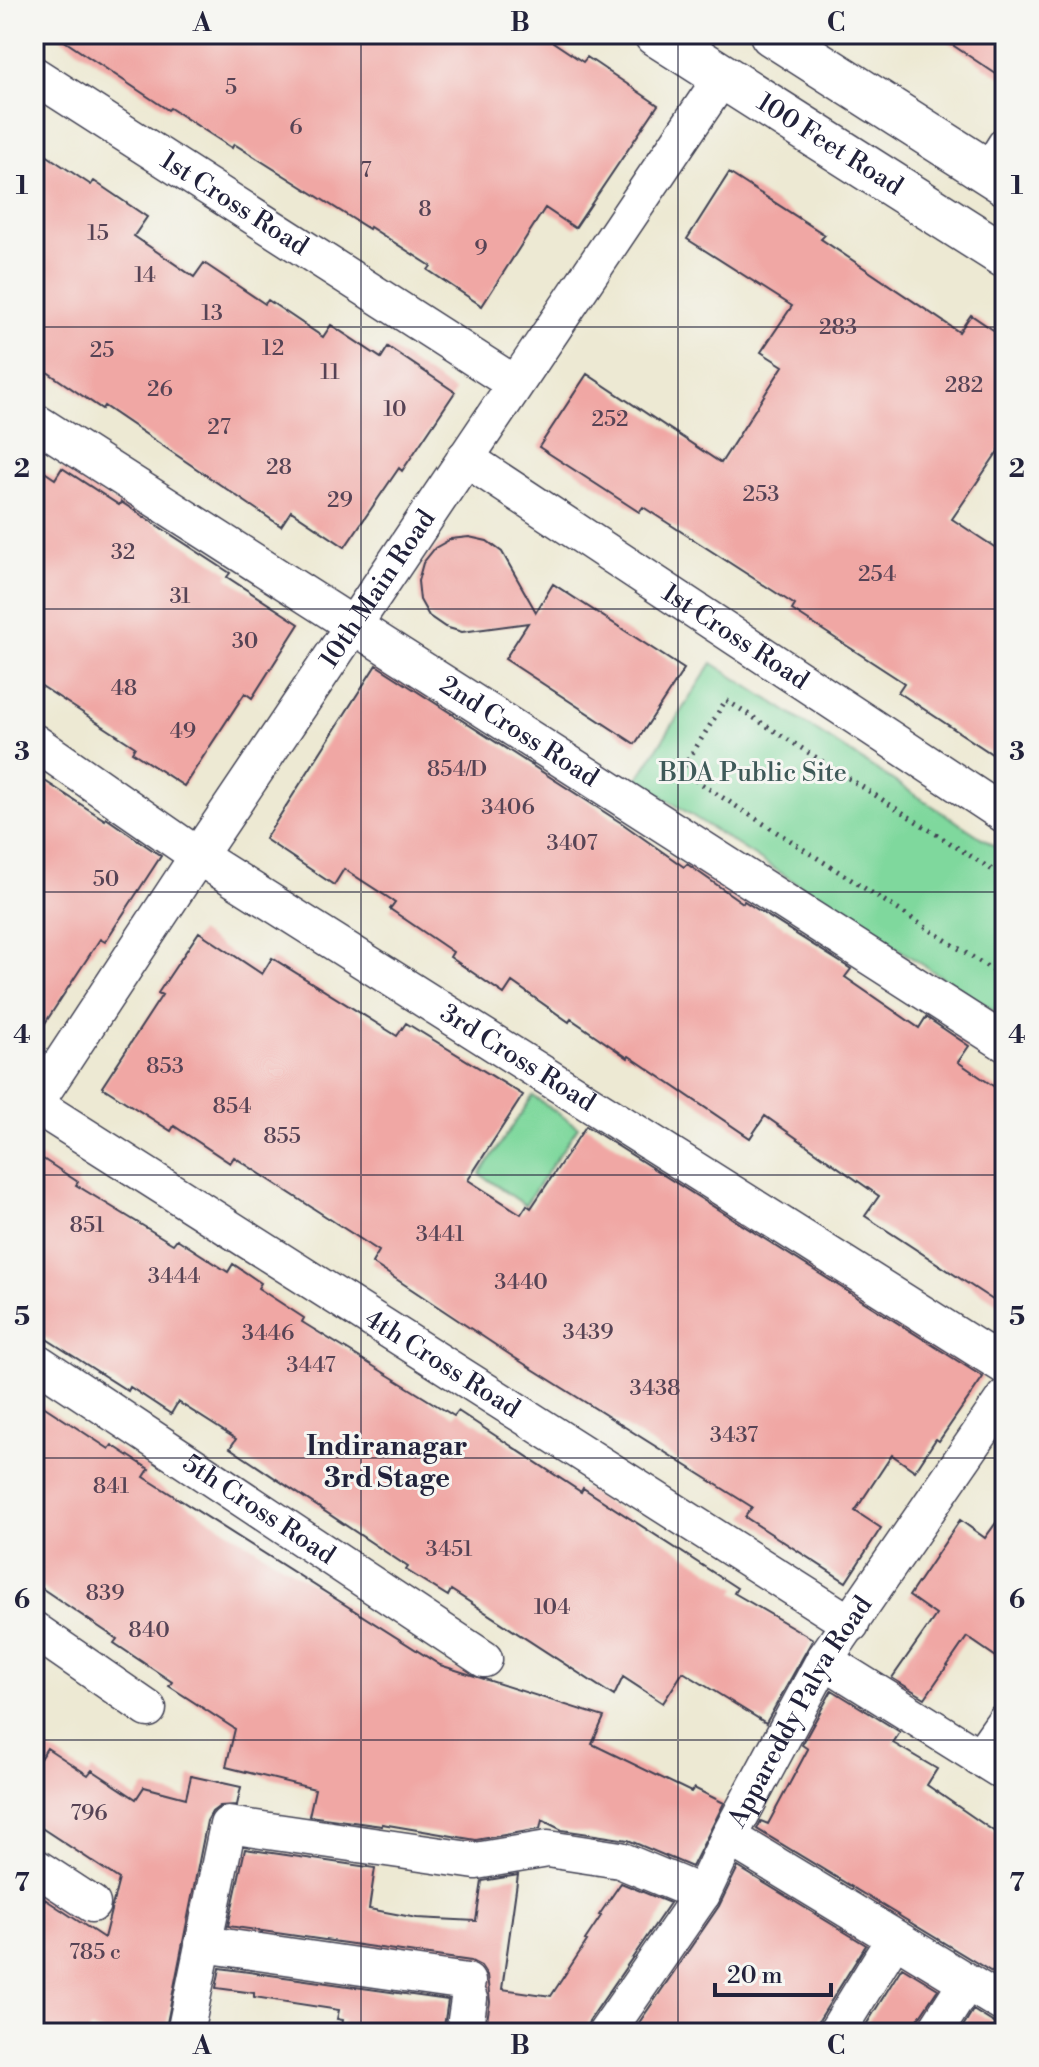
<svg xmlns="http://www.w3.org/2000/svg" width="1039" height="2067" font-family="'Libre Bodoni',serif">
  <rect width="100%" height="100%" fill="#f6f6f2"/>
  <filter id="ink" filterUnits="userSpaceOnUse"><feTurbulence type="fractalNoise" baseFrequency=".0125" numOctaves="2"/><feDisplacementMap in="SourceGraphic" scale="16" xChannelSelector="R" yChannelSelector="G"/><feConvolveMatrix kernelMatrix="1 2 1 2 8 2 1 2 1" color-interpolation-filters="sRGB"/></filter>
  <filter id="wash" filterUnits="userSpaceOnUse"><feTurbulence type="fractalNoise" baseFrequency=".006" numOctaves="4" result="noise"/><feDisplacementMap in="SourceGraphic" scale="32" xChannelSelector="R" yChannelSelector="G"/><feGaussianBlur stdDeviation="1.8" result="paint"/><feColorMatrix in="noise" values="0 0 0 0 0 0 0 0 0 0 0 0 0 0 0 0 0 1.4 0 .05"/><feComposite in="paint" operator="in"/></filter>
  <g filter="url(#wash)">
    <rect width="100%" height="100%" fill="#ede9d3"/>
    <path fill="#7fd89d" stroke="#507d6c" stroke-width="2" d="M712,663l293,190v165l-368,-238z
      M533,1096l45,31 -53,78 -45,-31z"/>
    <g id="blocks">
      <path fill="#f0a7a4" d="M54,34h487l42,28 4,-5 71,48 -83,123 -30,-20 -63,98 -54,-36 3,-4 -61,-39 -1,2 -135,-85 -2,4 -62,-40 -2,2z
        M936,34h69v46z
        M34,147l57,38 3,-4 53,36 -13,19 60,41 10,-14 61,41 3,-4 55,37 8,-12 50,33 7,-11 67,45 -53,79 -3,-3 -54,79 -54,-36 -10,15 -177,-120 -2,3 -68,-46z
        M729,173l96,62 -4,4 138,93 12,-17 34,23v103l-53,78 53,35v203l-11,-7 -2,4 -94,-62 6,-9 -112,-73 3,-5 -152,-98 -4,5 -100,-65 48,-73 134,89 62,-97 -22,-14 31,-46 -105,-67z
        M34,465l21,14 7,-11 57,37 2,-3 109,71 -3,4 72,47 -47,74 -7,-5 -61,93 -52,-34 3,-5 -101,-66z
        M469,537l18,4 15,11 34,60 17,-28 131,85 -49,75 -130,-85 23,-36 -66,9 -17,-5 -16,-11 -9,-16 -2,-19 5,-18 12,-15 16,-9z
        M376,665l247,159 61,43 3,-3 56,39 1,-2 107,68 -6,8 74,51 7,-11 43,29 -11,16 47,32v214l-140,-92 14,-20 -114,-80 -15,22 -121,-82 -1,2 -57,-39 -2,3 -57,-40 -8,12 -54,-37 3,-5 -63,-43 5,-7 -51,-33 -10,16 -69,-46z
        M34,774l71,46 1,-2 55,38 -56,86 -5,-3 -66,101z
        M199,932l63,42 10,-16 125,78 9,-13 117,72 -55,85 53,34 6,-9 4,3 55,-82 397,251 -44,64 -3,-2 -21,32 -23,-16 -37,56 26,17 -35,54 -101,-65 7,-10 -237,-149 -143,-95 7,-12 -145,-94 -4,6 -56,-37 -3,5 -69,-44 60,-92 -4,-2z
        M34,1153l44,29 -2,3 97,59 4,-5 51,33 5,-8 28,19 -3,5 46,30 -2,4 152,94 4,-5 123,81 2,-4 154,100 -3,5 79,46 -47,84 -83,-51 -20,31 -40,-26 -9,19 -163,-106 -3,6 -42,-26 2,-3 -178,-119 6,-9 -58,-37 -7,12 -41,-27 -2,4 -94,-60z
        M34,1400l75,49 3,-4 37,24 -5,8 296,188 164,52 -12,27 99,48 3,-4 30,15 -32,64 -64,-27 -66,-10 -20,-10 -2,9 -64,11 -94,-16v2l-73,-10 6,-27 -89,-22 9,-38 -66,-43 3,-4 -58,-39 3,-4 -83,-56z
        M1005,1510v153l-38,-26 -42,61 -33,-20 44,-63 -27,-19 51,-76 25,18z
        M832,1690l68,42 -7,11 44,26 -10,16 78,54v141l-248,-151 4,-8 7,3 40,-75 -6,-4z
        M47,1748l41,27 4,-5 44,29 8,-12 42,11 5,-22 50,11 -4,18 -17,1 -8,6 -5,9 -42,212h-58l-16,-4 -3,4h-54v-141l70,46 15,-59 -85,-56v-55z
        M245,1849l130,19 -6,41 48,9 59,3 6,-40 36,-6 -16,114 49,7 36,-55 -2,-1 16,-24 -2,-1 22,-32 49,20 -81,118 -4,12h-100l5,-31 -3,-27 -6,-9 -10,-5 -243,-35z
        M738,1867l128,78 -48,77 -3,11h-183l87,-127z
        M902,1967l36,22 -22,33 -3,11h-52z
        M220,1968l228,32 -5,33h-102l2,-13 -6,-1 2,-9 -85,-13v-4l-38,-5z
        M973,2010l21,13 11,3v7h-46z"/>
    </g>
  </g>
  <g filter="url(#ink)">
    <use href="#blocks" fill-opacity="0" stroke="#404052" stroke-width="2"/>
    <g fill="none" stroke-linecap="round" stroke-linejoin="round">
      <g stroke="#404052" stroke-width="39">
        <g id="minor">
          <path id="s1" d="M34,75l481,309"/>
          <path d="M988,173l17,-27"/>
          <path id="s2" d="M34,421l971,622"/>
          <path id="s3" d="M465,458l540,357"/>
          <path id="s4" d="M34,742l164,114 807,510"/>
          <path id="s5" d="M34,1104l817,520"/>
          <path id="s6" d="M34,1105l164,-249 525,-780"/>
          <path id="s7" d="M34,1360l450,299"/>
          <path d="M34,1630l114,79"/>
          <path d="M824,1660l181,113"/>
          <path d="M979,1758l26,-37"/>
          <path d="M729,1837l276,168"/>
          <path d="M34,1866l58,38"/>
          <path d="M203,1944l264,38"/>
          <path d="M185,2033l43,-208 248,36 72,-12 72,11 82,34"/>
          <path d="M464,2033l5,-34"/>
          <path id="s8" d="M606,2033l96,-139 27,-57 95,-177 181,-263"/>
          <path d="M836,2033l58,-94"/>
          <path d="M934,2033l32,-50"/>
        </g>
      </g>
      <g stroke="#404052" stroke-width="47">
        <g id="primary">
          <path id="s9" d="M656,34l349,222"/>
          <path d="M772,34l233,149"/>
        </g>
      </g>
      <path stroke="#404052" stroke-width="5" stroke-dasharray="2 6" stroke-linecap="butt" d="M1005,878l-279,-178 -45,71 321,205 3,-5"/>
      <use href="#minor" stroke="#fff" stroke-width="36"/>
      <use href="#primary" stroke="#fff" stroke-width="44"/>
    </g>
  </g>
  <path fill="none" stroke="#22223b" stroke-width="2" stroke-opacity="0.55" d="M361,34v1999M678,34v1999M34,327h971M34,609h971M34,892h971M34,1175h971M34,1458h971M34,1740h971"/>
  <g text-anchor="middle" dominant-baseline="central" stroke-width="6" stroke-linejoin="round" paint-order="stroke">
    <g font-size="22" fill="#564355">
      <text x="231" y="87">5</text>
      <text x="296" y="127">6</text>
      <text x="366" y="170">7</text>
      <text x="425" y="209">8</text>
      <text x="98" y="233">15</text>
      <text x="481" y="248">9</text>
      <text x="145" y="275">14</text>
      <text x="212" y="313">13</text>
      <text x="838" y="327">283</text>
      <text x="273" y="348">12</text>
      <text x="102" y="350">25</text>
      <text x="330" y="372">11</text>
      <text x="964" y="385">282</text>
      <text x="160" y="389">26</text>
      <text x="395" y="409">10</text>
      <text x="610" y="419">252</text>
      <text x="219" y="427">27</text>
      <text x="279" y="467">28</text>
      <text x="761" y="494">253</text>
      <text x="340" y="500">29</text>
      <text x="123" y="552">32</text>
      <text x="877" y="574">254</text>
      <text x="180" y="596">31</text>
      <text x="245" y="641">30</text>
      <text x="124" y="688">48</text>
      <text x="183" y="731">49</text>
      <text x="457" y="769">854/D</text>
      <text x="508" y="807">3406</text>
      <text x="572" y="843">3407</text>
      <text x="106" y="879">50</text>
      <text x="165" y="1066">853</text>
      <text x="232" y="1106">854</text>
      <text x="282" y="1136">855</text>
      <text x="87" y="1225">851</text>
      <text x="440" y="1234">3441</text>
      <text x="174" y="1276">3444</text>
      <text x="521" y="1282">3440</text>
      <text x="588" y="1332">3439</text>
      <text x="268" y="1333">3446</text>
      <text x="311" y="1365">3447</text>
      <text x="655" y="1388">3438</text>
      <text x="734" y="1435">3437</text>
      <text x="111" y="1486">841</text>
      <text x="449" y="1549">3451</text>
      <text x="105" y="1593">839</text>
      <text x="552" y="1607">104</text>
      <text x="149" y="1630">840</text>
      <text x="89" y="1813">796</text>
      <text x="95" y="1952">785 c</text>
    </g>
    <g font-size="26" fill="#22223b" stroke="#f6f6f2">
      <text stroke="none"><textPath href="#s9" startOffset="206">100 Feet Road</textPath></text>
      <text stroke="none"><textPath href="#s1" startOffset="238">1st Cross Road</textPath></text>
      <text stroke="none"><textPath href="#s6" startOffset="620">10th Main Road</textPath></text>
      <text stroke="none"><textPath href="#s3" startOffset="324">1st Cross Road</textPath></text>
      <text stroke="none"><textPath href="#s2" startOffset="576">2nd Cross Road</textPath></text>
      <text stroke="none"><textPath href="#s4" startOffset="578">3rd Cross Road</textPath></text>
      <text stroke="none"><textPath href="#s5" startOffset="484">4th Cross Road</textPath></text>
      <text stroke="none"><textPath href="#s7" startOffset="270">5th Cross Road</textPath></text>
      <text stroke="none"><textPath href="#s8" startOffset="376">Appareddy Palya Road</textPath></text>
    </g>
    <g font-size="26" fill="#3e5958" stroke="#f6f6f2">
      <text x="753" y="773">BDA Public Site</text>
    </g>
    <g font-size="28" font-weight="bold" fill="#22223b" stroke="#f6f6f2">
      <text x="387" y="1446">Indiranagar<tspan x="387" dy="32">3rd Stage</tspan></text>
    </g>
  </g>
  <rect width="1039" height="2067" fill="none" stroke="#f6f6f2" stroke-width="88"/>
  <path d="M715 1983v12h116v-12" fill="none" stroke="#22223b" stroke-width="4"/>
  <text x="727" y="1983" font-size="24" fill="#22223b" stroke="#f6f6f2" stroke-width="6" paint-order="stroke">20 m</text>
  <rect x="44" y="44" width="951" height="1979" fill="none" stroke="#22223b" stroke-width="3"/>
  <g font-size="26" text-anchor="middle" font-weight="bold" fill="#22223b">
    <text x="202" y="31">A</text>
    <text x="520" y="31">B</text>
    <text x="836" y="31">C</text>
    <text x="22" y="194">1</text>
    <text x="1017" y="194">1</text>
    <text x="22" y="477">2</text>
    <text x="1017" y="477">2</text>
    <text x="22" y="760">3</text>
    <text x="1017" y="760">3</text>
    <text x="22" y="1043">4</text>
    <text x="1017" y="1043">4</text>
    <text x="22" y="1325">5</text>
    <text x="1017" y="1325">5</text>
    <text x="22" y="1608">6</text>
    <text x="1017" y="1608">6</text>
    <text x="22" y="1891">7</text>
    <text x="1017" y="1891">7</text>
    <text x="202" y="2054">A</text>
    <text x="520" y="2054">B</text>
    <text x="836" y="2054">C</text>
  </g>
</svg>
